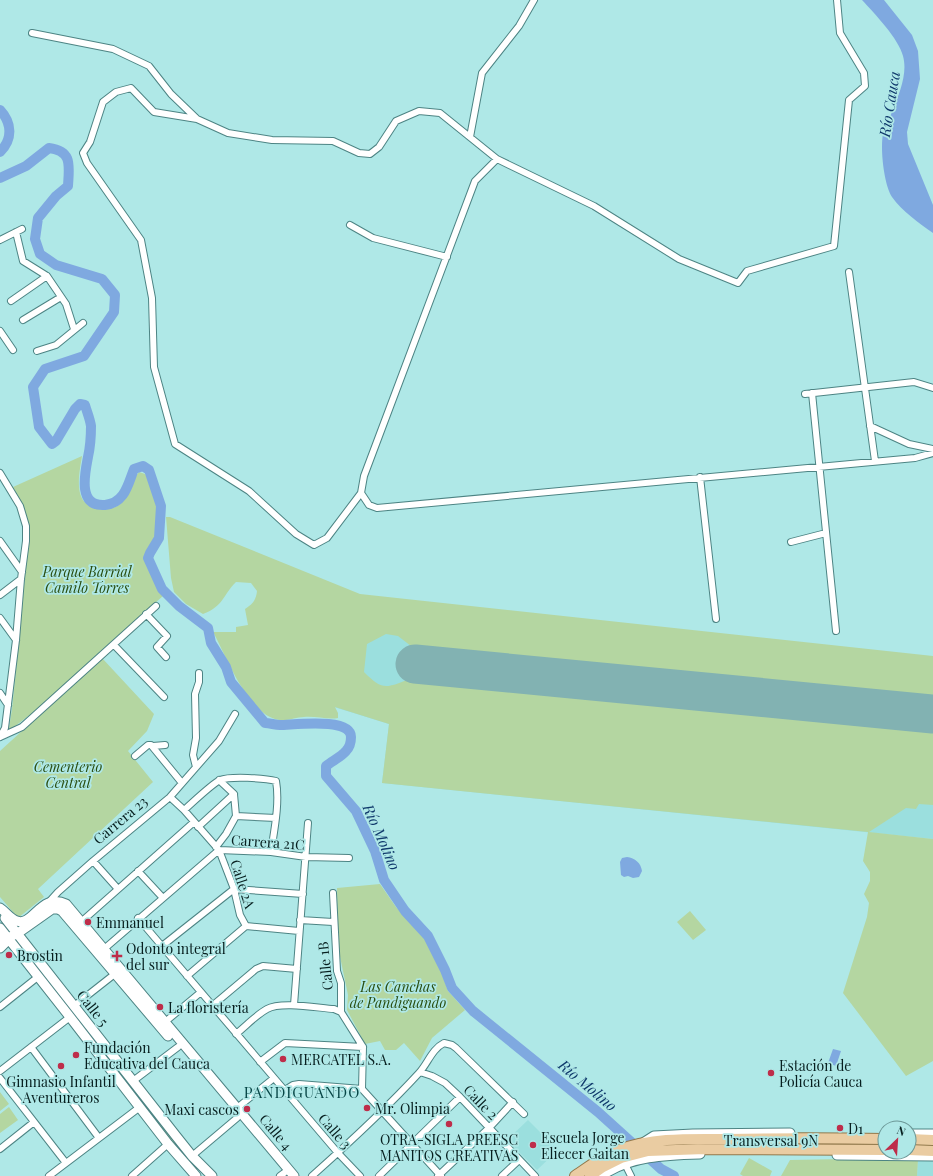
<svg xmlns="http://www.w3.org/2000/svg" width="933" height="1176" font-family="'Playfair Display',serif">
  <rect width="100%" height="100%" fill="#afe8e7"/>
  <path fill="#9bdfde" d="M359,625l574,32v182l-551,-56 7,-59 -55,-17z
    M528,1120l30,30 -21,20 -30,-30z
    M918,1160h15v16h-16z"/>
  <path fill="#b4d6a1" d="M82,456c-2,14 -8,38 5,48 3,2 6,3 9,4 7,3 18,1 24,-4 10,-8 10,-22 19,-32l6,2c10,17 15,41 11,60 -2,8 -7,15 -11,23l12,28 7,10 -125,113 -29,22 -1,-2 3,-19 6,-58 11,-118c-1,-18 -8,-31 -16,-46z
    M166,517h4l190,77 573,62v42l-522,-52 -13,-10 -12,-2 -19,10 -3,28c17,17 21,17 43,8l526,52v73l-14,-1 -3,5 -10,-1 -37,24 64,7v222l-27,15 -63,-83 24,-76 2,-14 -5,-9 6,-13v-9l-7,-11 5,-29 -486,-49 7,-59 -54,-17 3,6v5c-10,2 -22,-2 -34,-1 -8,0 -15,4 -24,3 -32,-4 -53,-63 -67,-88h23v-5l12,-2 -3,-16c8,-5 11,-9 12,-18l-6,-8 -15,-1c-14,14 -12,24 -33,32l-17,-10 -12,-12 -3,-14z
    M102,658l52,56 -7,17 -19,20 25,31 -115,107 6,8 -26,21 -18,-21v-146z
    M380,884l16,23 28,30 16,31 8,23 17,19 -33,28 -12,23 -16,-18 -8,7h-11l-5,-9 -15,3 -18,-34 1,-15 -10,-48 -1,-59z
    M690,911l16,19 -13,10 -16,-18z
    M109,1056l100,120h-4l-32,-32 -66,-87z
    M0,1092l9,12 -9,7z
    M9,1107l9,13 -18,13v-19z
    M885,1142v4h-235z
    M749,1158l23,13 -2,5h-27l-3,-2z
    M900,1158l18,2 -1,16h-136l9,-16z"/>
  <path fill="#7fa9e0" d="M862,0h22l28,35 6,16 2,28 -13,53 1,12 25,61v28c-14,-10 -31,-22 -41,-36 -8,-12 -12,-48 -9,-63 2,-7 6,-15 9,-22 7,-18 16,-38 11,-56 -4,-17 -29,-43 -41,-56z
    M627,857c8,1 14,6 15,14l-3,6 -6,1 -5,-2 -4,1 -3,-2 -1,-13 2,-4z
    M833,1049l8,2 -5,15 -8,-3z"/>
  <g fill="none" stroke-linecap="round" stroke-linejoin="round">
    <path stroke="#7fa9e0" stroke-width="10" d="M0,110c12,13 13,29 0,42
      M0,178l26,-12 23,-18c24,3 20,18 19,38l-12,10 -18,22 -3,21 5,15 16,11 46,14 13,16 -1,17 -30,44 -39,13 -12,18 6,40 13,17 4,-3 19,-32 5,-5 5,1c2,7 5,14 6,21 0,10 -1,22 -3,31 -3,16 -11,50 17,48 20,-2 23,-21 29,-36l9,-3 6,4 12,36 -2,32 -9,15 -2,5 14,31 17,17 29,22 3,15 15,24 5,15 34,41c5,0 10,2 15,2 13,0 71,-8 71,12 0,5 -1,10 -5,14 -5,6 -14,10 -20,15v10l30,35 19,40 9,29 21,31 23,25 17,34 7,18 21,23 125,101 63,57 13,7"/>
    <path stroke="#82b2b2" stroke-width="39" d="M415,664l518,50"/>
    <g stroke="#4d8484" stroke-width="8">
      <path id="street" d="M32,33l81,16 36,17 22,28 26,25 31,14 44,7 61,1 26,12 11,1 9,-7 17,-26 23,-10 21,2 57,46 97,47 85,53 59,24 9,-12 87,-25 15,-146 16,-14 -1,-13 -24,-40 -3,-33
        M197,119l-43,-7 -23,-24 -15,4 -13,10 -13,40 -7,11 4,10 54,77 11,58 2,69 21,77 74,47 47,43 18,11 13,-7 34,-45 3,-17 111,-295 22,-22
        M470,137l12,-64 37,-47 15,-26
        M350,225l23,13 74,19
        M16,232l7,29 24,15 19,28 8,25
        M0,240l22,-11
        M849,272l26,189
        M11,301l36,-25
        M23,320l38,-23
        M0,331l13,19
        M37,351l19,-6 27,-22
        M812,393l24,238
        M805,394l109,-12 19,6
        M870,426l39,18 24,5
        M0,473l20,33 6,20v15l-5,38 -5,61 -11,88 -5,9
        M700,477l16,142
        M361,493l8,12 8,3 538,-50 18,-5
        M0,541l22,31
        M791,542l35,-9
        M0,595l21,-16
        M146,614l21,22 -10,11 9,10
        M0,618l16,22
        M114,645l50,52
        M0,693l8,12
        M0,737l22,-10 134,-121
        M153,746l12,-1
        M135,756l13,-11h3l31,38
        M196,767l-3,-12 3,-17 -1,-44 4,-12v-9
        M170,797l14,13 35,40 15,39 6,26 6,11
        M184,810c7,-6 29,-27 36,-30 10,-4 45,-2 56,1 4,22 -2,50 -5,71
        M236,816l40,2
        M198,827l36,-33
        M216,847l10,-13 10,-18 -2,-22 -15,-14
        M93,861l25,28
        M138,871l25,27
        M333,893l4,78 4,12v29
        M49,902l9,-10 35,-31 77,-64 49,-56 16,-27
        M138,918l200,235 22,23
        M300,920l33,2
        M81,922l113,-100
        M162,946l72,-57 69,5
        M104,949l115,-99 52,2 35,5 43,1
        M187,976l59,-50 53,5
        M294,1005l14,-182
        M74,1006l42,-33
        M212,1006l44,-37 7,-3 34,3
        M0,1007l39,-31
        M341,1012l22,35
        M165,1022l36,-30
        M236,1034c10,-8 20,-19 31,-25 14,-8 51,-1 67,0l7,3
        M31,1047l68,91
        M363,1047l-1,42 79,87
        M260,1062l25,-19 78,4
        M0,1071l70,-54
        M420,1072l12,4 13,7 15,14 75,79
        M0,1078l66,85
        M133,1081l45,-34
        M285,1090l8,-5 6,-1 63,5
        M237,1108l37,-30
        M0,1149l34,-27
        M192,1156l45,-38
        M625,1164l6,12
        M49,1176l91,-69
        M132,1176l36,-32
        M280,1176l4,-3
        M312,1176c37,-33 74,-67 107,-103 9,-10 13,-24 25,-30l8,2 4,3 68,66
        M379,1176l81,-79
        M438,1176l51,-48 24,-26
        M502,1176l17,-16"/>
    </g>
    <g stroke="#4d8484" stroke-width="11">
      <path id="secondary" d="M0,908c6,4 10,11 17,13 16,6 24,-29 49,-17l228,272
        M5,918l171,218 16,20 20,20
        M0,928l70,89 98,127 28,32
        M0,938h8l10,-5 34,-24h6l4,2 106,125
        M0,948l5,-5 3,-5
        M909,1134h24
        M643,1143l11,-7 39,-2 97,-1
        M837,1155l96,1
        M601,1176c29,-20 65,-21 99,-22"/>
    </g>
    <g stroke="#91794c" stroke-width="12">
      <path id="primary" d="M909,1139l24,1
        M909,1150l24,1
        M575,1176c14,-9 28,-21 44,-26 35,-13 72,-11 108,-11 53,-1 105,-1 158,0
        M590,1176l13,-9 18,-9 27,-7 57,-2 180,1"/>
    </g>
    <use href="#street" stroke="#fff" stroke-width="6"/>
    <use href="#secondary" stroke="#fff" stroke-width="9"/>
    <use href="#primary" stroke="#eacca2" stroke-width="10"/>
  </g>
  <g fill="#be2d4a" stroke="#afe8e7" stroke-width="1.5">
    <circle cx="88" cy="922" r="4"/>
    <circle cx="9" cy="955" r="4"/>
    <path d="M115 950h4v4h4v4h-4v4h-4v-4h-4v-4h4z"/>
    <circle cx="160" cy="1007" r="4"/>
    <circle cx="76" cy="1055" r="4"/>
    <circle cx="283" cy="1059" r="4"/>
    <circle cx="61" cy="1066" r="4"/>
    <circle cx="771" cy="1073" r="4"/>
    <circle cx="367" cy="1108" r="4"/>
    <circle cx="247" cy="1109" r="4"/>
    <circle cx="449" cy="1124" r="4"/>
    <circle cx="840" cy="1128" r="4"/>
    <circle cx="533" cy="1145" r="4"/>
  </g>
  <g text-anchor="middle" dominant-baseline="central" stroke-width="3.5" stroke-linejoin="round" paint-order="stroke">
    <g font-size="14" font-style="italic" fill="#294d0f" stroke="#afe8e7">
      <text x="87" y="571">Parque Barrial<tspan x="87" dy="16">Camilo Torres</tspan></text>
      <text x="68" y="766">Cementerio<tspan x="68" dy="16">Central</tspan></text>
      <text x="398" y="986">Las Canchas<tspan x="398" dy="16">de Pandiguando</tspan></text>
    </g>
    <g font-size="14" fill="#071f1f" stroke="#afe8e7">
      <text transform="translate(120 820) rotate(-40)">Carrera 23</text>
      <text transform="translate(268 842) rotate(4)">Carrera 21C</text>
      <text transform="translate(243 884) rotate(72)">Calle 2A</text>
      <text transform="translate(325 966) rotate(-96)">Calle 1B</text>
      <text transform="translate(93 1008) rotate(52)">Calle 5</text>
      <text transform="translate(481 1102) rotate(46)">Calle 2</text>
      <text transform="translate(335 1131) rotate(49)">Calle 3</text>
      <text transform="translate(276 1132) rotate(50)">Calle 4</text>
      <text x="771" y="1140">Transversal 9N</text>
    </g>
    <g font-size="14" fill="#071f1f" stroke="#afe8e7" text-anchor="start">
      <text x="96" y="922">Emmanuel</text>
      <text x="126" y="948">Odonto integral<tspan x="126" dy="16">del sur</tspan></text>
      <text x="17" y="955">Brostin</text>
      <text x="168" y="1007">La floristería</text>
      <text x="84" y="1047">Fundación<tspan x="84" dy="16">Educativa del Cauca</tspan></text>
      <text x="291" y="1059">MERCATEL S.A.</text>
      <text x="779" y="1065">Estación de<tspan x="779" dy="16">Policía Cauca</tspan></text>
      <text x="61" y="1081" text-anchor="middle">Gimnasio Infantil<tspan x="61" dy="16">Aventureros</tspan></text>
      <text x="375" y="1108">Mr. Olimpia</text>
      <text x="239" y="1109" text-anchor="end">Maxi cascos</text>
      <text x="848" y="1128">D1</text>
      <text x="541" y="1137">Escuela Jorge<tspan x="541" dy="16">Eliecer Gaitan</tspan></text>
      <text x="449" y="1139" text-anchor="middle">OTRA-SIGLA PREESC<tspan x="449" dy="16">MANITOS CREATIVAS</tspan></text>
    </g>
    <g font-size="15" font-style="italic" fill="#0f396b" stroke="#afe8e7">
      <text transform="translate(889 104) rotate(-81)">Río Cauca</text>
      <text transform="translate(382 837) rotate(66)">Río Molino</text>
      <text transform="translate(588 1085) rotate(40)">Río Molino</text>
    </g>
    <g font-size="15" letter-spacing="1" fill="#084747" stroke="#afe8e7">
      <text x="302" y="1092">PANDIGUANDO</text>
    </g>
  </g>
  <g transform="translate(897 1140) rotate(25)"><circle r="19" fill="#afe8e7" stroke="#6c9897"/>
  <path d="M0-3L7 15L0 10L-7 15Z" fill="#be2d4a"/>
  <text y="-6" font-size="11" font-weight="bold" text-anchor="middle" fill="#071f1f">N</text>
  </g>
</svg>
